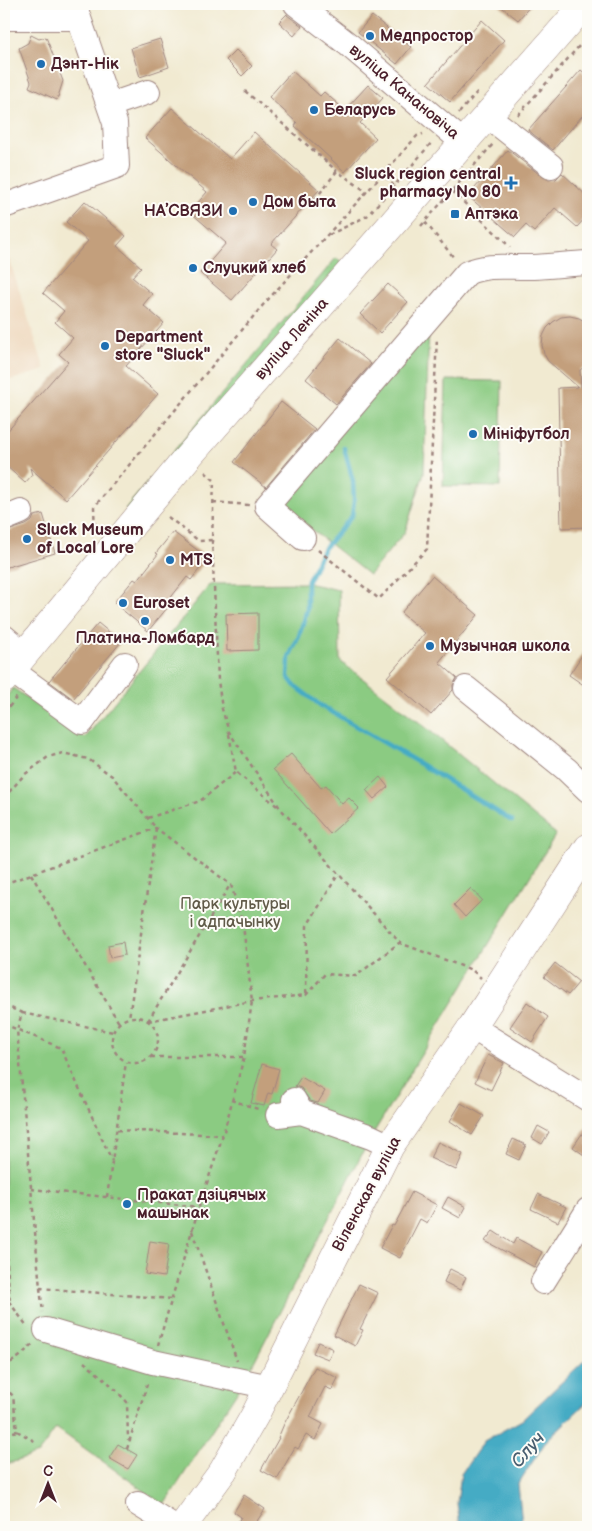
<svg xmlns="http://www.w3.org/2000/svg" width="592" height="1531" font-family="'Balsamiq Sans',sans-serif">
  <rect width="100%" height="100%" fill="#fdfcf7"/>
  <filter id="ink" filterUnits="userSpaceOnUse"><feTurbulence type="fractalNoise" baseFrequency=".02" numOctaves="2"/><feDisplacementMap in="SourceGraphic" scale="10" xChannelSelector="R" yChannelSelector="G"/><feConvolveMatrix kernelMatrix="1 2 1 2 8 2 1 2 1" color-interpolation-filters="sRGB"/></filter>
  <filter id="wash" filterUnits="userSpaceOnUse"><feTurbulence type="fractalNoise" baseFrequency=".0096" numOctaves="4" result="noise"/><feDisplacementMap in="SourceGraphic" scale="20" xChannelSelector="R" yChannelSelector="G"/><feGaussianBlur stdDeviation="1.12" result="paint"/><feColorMatrix in="noise" values="0 0 0 0 0 0 0 0 0 0 0 0 0 0 0 0 0 1.4 0 .05"/><feComposite in="paint" operator="in"/></filter>
  <g filter="url(#wash)">
    <rect width="100%" height="100%" fill="#f1ead1"/>
    <path fill="#eed7bb" d="M4,243l41,127 -41,12z"/>
    <path fill="#8bcb82" stroke="#6a7556" d="M336,258l6,4 -212,250 -5,-3z
      M429,328l-5,145 -19,59 -36,43 -81,-64 -4,-13z
      M446,380l56,1 -2,106 -57,-1z
      M307,583l32,7 1,71 84,65 132,108 -185,303 -127,244 -80,124 -108,-77 -18,26 -34,11v-765l9,-12 72,50 124,-152 5,-2z"/>
    <path fill="#45abc4" stroke="#486578" d="M588,1357v44l-41,39 -29,44 4,40 7,3h-69l-3,-24 4,-29 23,-33 38,-21z"/>
    <g fill="none" stroke-linecap="round" stroke-linejoin="round">
      <path stroke="#45abc4" stroke-width="4.5" d="M344,448l9,33 1,20 -2,15 -29,34 -16,33v26l-8,27 -10,21 -1,20 6,8 26,20 97,57 95,59"/>
    </g>
    <g id="blocks">
      <path fill="#c39f7c" d="M498,4h34l-14,16z
        M287,15l15,11 -8,10 -15,-14 8,-8z
        M372,16l39,31 -14,17 -39,-32z
        M482,20l22,20 -54,62 -22,-19z
        M31,35l8,4 7,-2 17,44 -6,19 -28,-13 2,-5 -12,-34 9,-5z
        M160,39l9,28 -29,10 -9,-29z
        M236,50l16,16 -10,10 -16,-16z
        M581,70l7,6v33l-35,41 -25,-20z
        M292,71l28,25 4,-4 21,18 23,-25 15,13 -23,25 16,15 -31,34 -50,-46 2,-3 -28,-26z
        M172,108l58,51 24,-27 65,58 -48,54 6,5 -45,51 -32,-27 26,-30 -36,-31 17,-20 -62,-54z
        M508,150l35,27 6,3 7,-1 6,-6 26,24v18l-11,12 -22,-19 -21,24 -8,-7 -11,12 -47,-41z
        M85,201l41,35 -9,10 24,21 -9,10 20,17 -9,11 21,18 -38,43 32,28 -92,105 -36,-31 2,7 -7,8 -21,-19v-29l64,-73 -9,-8 14,-16 -18,-16 9,-11 -21,-18 45,-52 -22,-19z
        M388,284l20,18 -28,31 -20,-19z
        M570,316l9,2 9,5v41l-8,6 1,17h7v140l-27,1 -3,-140 20,-1 -30,-26 -4,-7 -2,-9 1,-9 4,-8 6,-6 8,-5z
        M340,338l31,26 -35,40 -30,-25z
        M281,402l34,27 -49,58 -32,-25z
        M43,514l12,39 -51,15v-36l22,-7 6,-4 2,-5z
        M173,532l35,26 -17,22 -4,-3 -22,28 3,2 -20,24 -34,-28 20,-24 3,2 21,-27 -2,-1z
        M432,576l46,39 -39,47 18,16 -4,7v5l-22,25 -44,-38 38,-44 -24,-20z
        M258,613v37l-31,1 -1,-37z
        M98,623l23,19 -48,57 -24,-18z
        M588,646v42l-19,-13z
        M291,754l30,34 5,-3 16,19 7,-6 10,10 -29,26 -57,-65z
        M380,777l8,10 -14,12 -8,-9z
        M471,888l11,12 -17,17 -11,-12z
        M123,942l2,13 -15,3 -2,-13z
        M555,963l24,19 -11,13 -24,-18z
        M527,1002l21,15 -16,25 -22,-15z
        M488,1055l16,8 -13,27 -16,-8z
        M262,1064l17,5 -7,25 -4,-1 -4,13 -13,-3z
        M301,1077l24,14 -7,12 -8,-2 -9,-13 -6,-2z
        M461,1103l23,13 -12,19 -22,-14z
        M588,1125v33l-15,-11z
        M538,1126l11,6 -7,12 -10,-6z
        M513,1139l13,6 -7,15 -13,-6z
        M438,1142l25,12 -7,16 -26,-12z
        M412,1192l25,13 -10,18 -7,-4 -20,39 -20,-10 12,-23 2,1z
        M538,1194l28,13 -8,15 -27,-13z
        M448,1197l18,10 -6,11 -18,-10z
        M493,1231l20,13 3,-6 26,14 -8,15 -49,-26z
        M150,1241l19,3 -5,33 -19,-3z
        M450,1269l16,8 -6,13 -16,-8z
        M359,1284l19,9 -18,36 3,1 -8,16 -21,-11z
        M318,1342l15,7 -5,10 -15,-6z
        M315,1367l23,11 -6,12 -7,-3 -15,30 13,7 -8,16 -9,-5 -8,14 -3,-2 -18,32 -16,-9 18,-32h-1l6,-14z
        M118,1444l19,11 -9,14 -19,-11z
        M244,1495l21,14 -12,18h-7l-8,-5 3,-5 -7,-5z"/>
    </g>
  </g>
  <g filter="url(#ink)">
    <use href="#blocks" fill-opacity="0" stroke="#9e847e" stroke-width="1"/>
    <g fill="none" stroke-linecap="round" stroke-linejoin="round">
      <g stroke="#9e847e" stroke-width="26">
        <path id="minor" d="M296,4l53,41 115,98
          M4,18h75
          M110,105l38,-13
          M488,116l63,50
          M4,206l113,-40 -2,-43 -41,-119
          M4,519l17,-7
          M303,538l-36,-32 200,-233c22,-10 42,-5 66,-6 18,-1 37,-3 55,-4
          M4,637l20,17
          M11,670l71,52 43,-58
          M466,688l100,81 22,21
          M472,1027l116,72
          M294,1100l7,12 70,25 19,9
          M278,1115l23,-3
          M543,1282l45,-72
          M46,1330l107,32 117,25
          M138,1504l37,23"/>
      </g>
      <g stroke="#9e847e" stroke-width="29">
        <path id="major" d="M4,679l183,-221 398,-454
          M182,1527l41,-56 32,-56 135,-269 82,-119 116,-179"/>
      </g>
      <path stroke="#9e847e" stroke-width="2.5" stroke-dasharray="4 4" stroke-linecap="butt" d="M245,91l92,80
        M459,113l19,-22
        M518,115l70,-79
        M383,174l34,-38 6,-2
        M452,191l58,56
        M310,206l27,-35 30,21
        M425,222l30,37
        M421,226l72,-82
        M329,235l38,-19 27,-30
        M205,472l9,8 -2,60 6,140 4,29 7,23 51,76 120,135 72,27 9,8
        M213,502l36,3
        M168,517l31,24 13,-1
        M95,534l-1,-27 169,-202 120,-131 11,12 39,-45
        M318,550l61,49 48,-50 10,-212
        M4,713l13,-16
        M229,734l7,38 41,34
        M4,798l20,-23 24,-18 15,-4 25,6 24,17 44,52 -27,190
        M148,818l52,-17 36,-29
        M31,874l88,149
        M4,884l152,-56 75,57 12,40 9,76 -8,56 -21,78 -24,72 -41,138
        M306,993l1,-67 32,-53
        M4,1005l18,8 -5,17 23,258 132,11
        M22,1013l91,19
        M112 1040a23 23 0 1 1 46 0a23 23 0 1 1-46 0Z
        M148,1021l104,-20 54,-6 19,-21 31,2 43,-33
        M148,1021l82,-136
        M4,1024l57,24 51,113
        M151,1057h93
        M231,1100l30,10
        M117,1130l106,5
        M31,1189l168,18
        M107,1197l19,-135
        M4,1224l6,80
        M192,1231l45,130
        M40,1288l3,24
        M4,1295l23,31
        M84,1362l27,23 16,17 1,38
        M4,1367l15,-10 15,-14
        M4,1387l9,9 4,35 -13,3
        M17,1431l19,11
        M127,1449l21,-68"/>
      <use href="#minor" stroke="#fff" stroke-width="24"/>
      <use href="#major" stroke="#fff" stroke-width="28"/>
    </g>
  </g>
  <g fill="#1f6fb2" stroke="#fdfcf7" stroke-width="2">
    <circle cx="370" cy="36" r="5"/>
    <circle cx="41" cy="64" r="5"/>
    <circle cx="314" cy="110" r="5"/>
    <path d="M508.5 175.5h5v5h5v5h-5v5h-5v-5h-5v-5h5z"/>
    <circle cx="253" cy="202" r="5"/>
    <circle cx="233" cy="211" r="5"/>
    <rect x="450" y="209" width="10" height="10" rx="2.5"/>
    <circle cx="193" cy="268" r="5"/>
    <circle cx="105" cy="346" r="5"/>
    <circle cx="473" cy="434" r="5"/>
    <circle cx="27" cy="539" r="5"/>
    <circle cx="170" cy="560" r="5"/>
    <circle cx="123" cy="603" r="5"/>
    <circle cx="145" cy="621" r="5"/>
    <circle cx="430" cy="646" r="5"/>
    <circle cx="127" cy="1204" r="5"/>
  </g>
  <g text-anchor="middle" dominant-baseline="central" stroke-width="4" stroke-linejoin="round" paint-order="stroke">
    <g font-size="16" font-weight="bold" fill="#4a1f2b" stroke="#fdfcf7" text-anchor="start">
      <text x="380" y="36">Медпростор</text>
      <text x="51" y="64">Дэнт-Нік</text>
      <text x="324" y="110">Беларусь</text>
      <text x="501" y="174" text-anchor="end">Sluck region central<tspan x="501" dy="18">pharmacy No 80</tspan></text>
      <text x="263" y="202">Дом быта</text>
      <text x="223" y="211" text-anchor="end">НАʼСВЯЗИ</text>
      <text x="465" y="214">Аптэка</text>
      <text x="203" y="268">Слуцкий хлеб</text>
      <text x="115" y="337">Department<tspan x="115" dy="18">store "Sluck"</tspan></text>
      <text x="483" y="434">Мініфутбол</text>
      <text x="37" y="530">Sluck Museum<tspan x="37" dy="18">of Local Lore</tspan></text>
      <text x="180" y="560">MTS</text>
      <text x="133" y="603">Euroset</text>
      <text x="145" y="638" text-anchor="middle">Платина-Ломбард</text>
      <text x="440" y="646">Музычная школа</text>
      <text x="137" y="1195">Пракат дзіцячых<tspan x="137" dy="18">машынак</tspan></text>
    </g>
    <g font-size="16" fill="#4a1f2b" stroke="#fdfcf7">
      <text transform="translate(404 92) rotate(40)">вуліца Канановіча</text>
      <text transform="translate(292 339) rotate(-49)">вуліца Леніна</text>
      <text transform="translate(367 1194) rotate(-62)">Віленская вуліца</text>
    </g>
    <g font-size="16" fill="#615b49" stroke="#fdfcf7">
      <text x="235" y="904">Парк культуры<tspan x="235" dy="18">і адпачынку</tspan></text>
    </g>
    <g font-size="18" font-style="italic" fill="#485e70" stroke="#fdfcf7">
      <text transform="translate(528 1450) rotate(-49)">Случ</text>
    </g>
  </g>
  <rect width="592" height="1531" fill="none" stroke="#fdfcf7" stroke-width="20"/>
  <g transform="translate(48 1484)" stroke="#fdfcf7" stroke-width="4" paint-order="stroke">
  <path d="M0-4L9 19L0 12L-9 19Z" fill="#4a1f2b"/>
  <text y="-8" font-size="14" font-weight="bold" text-anchor="middle" fill="#4a1f2b">С</text>
  </g>
</svg>
